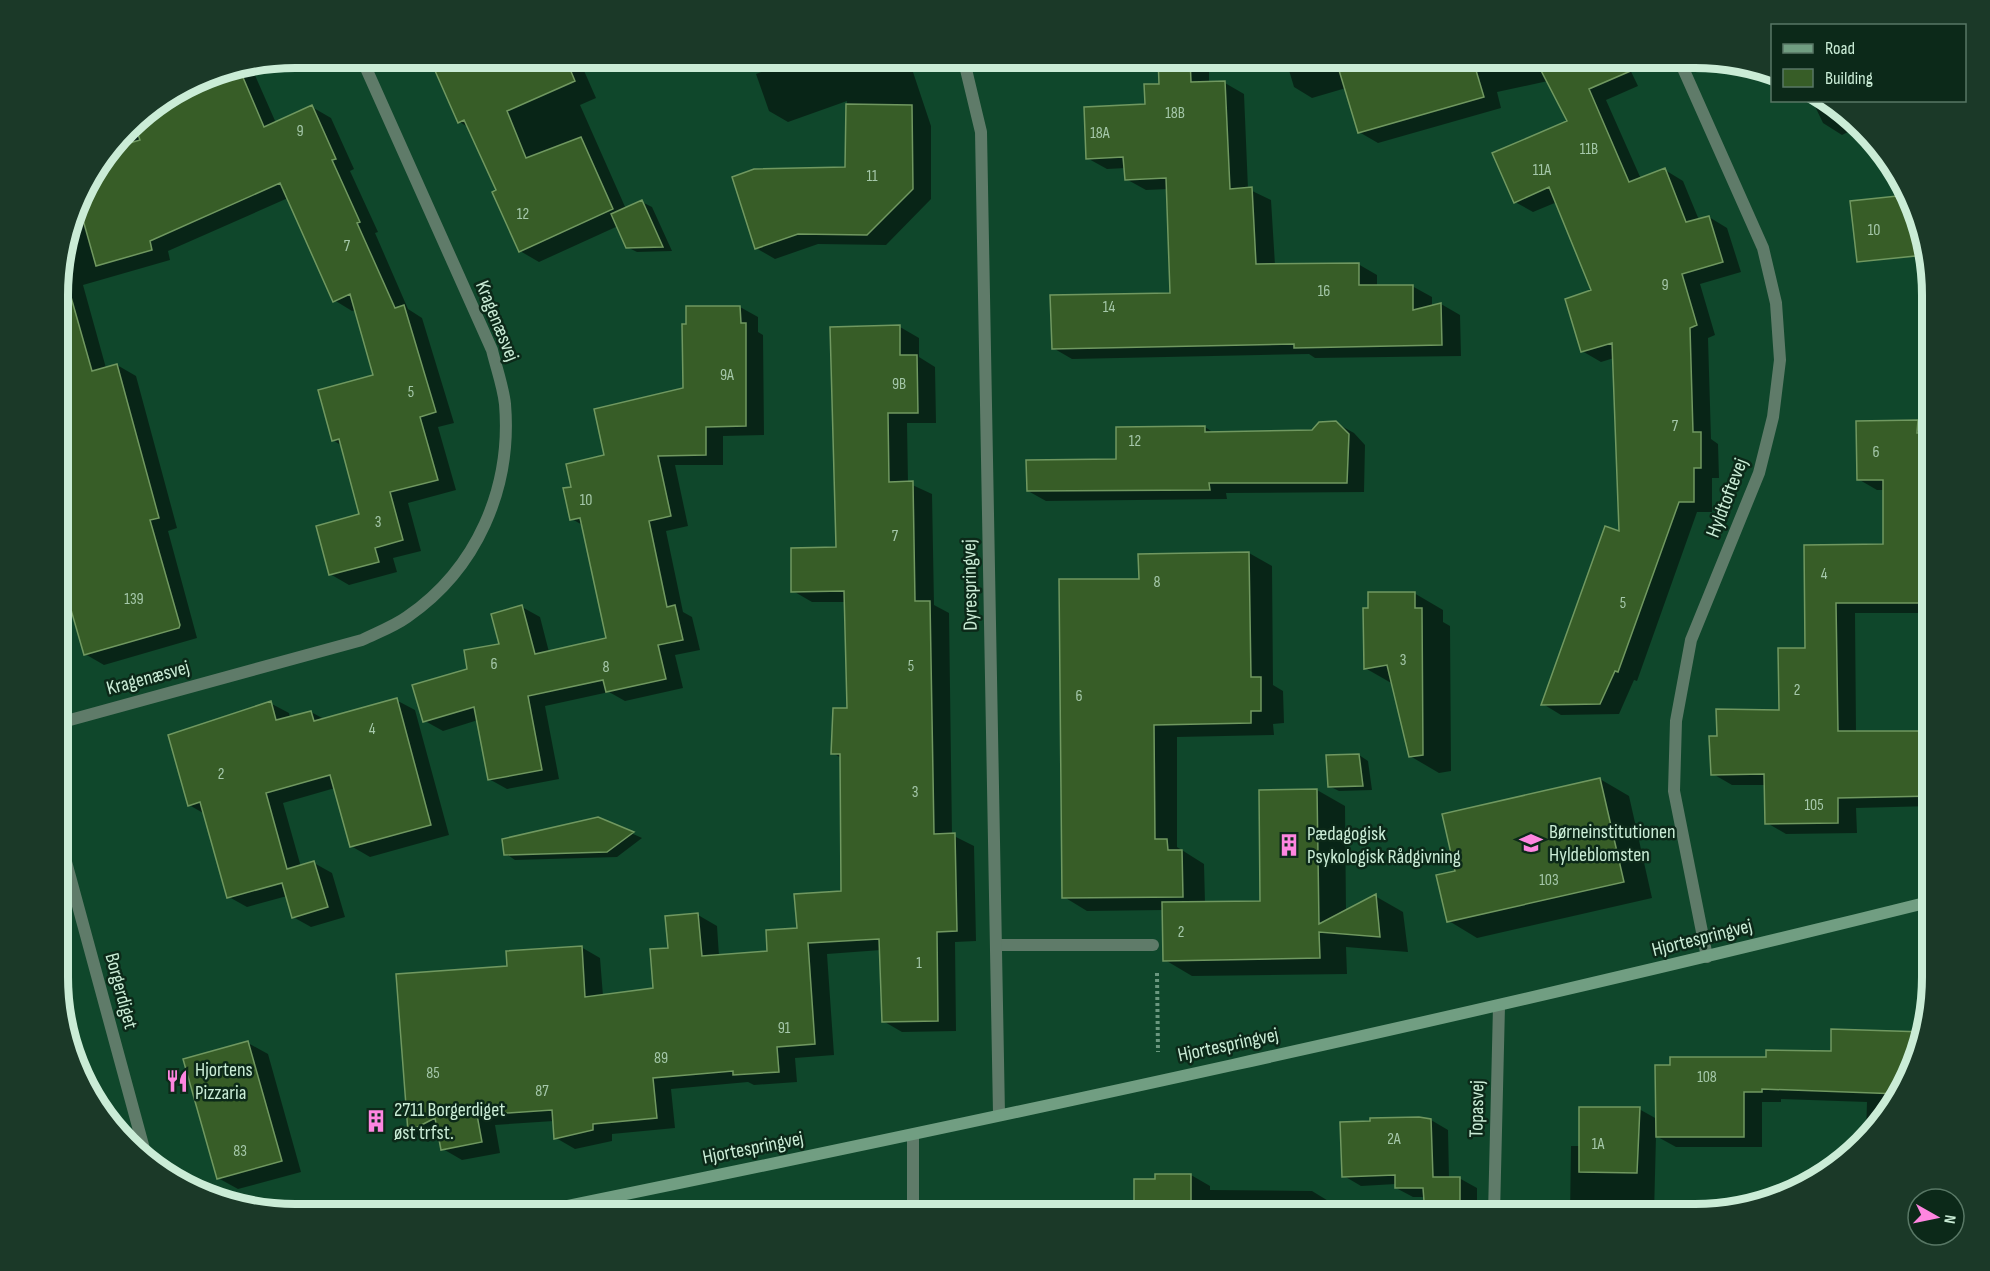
<svg xmlns="http://www.w3.org/2000/svg" width="1990" height="1271" font-family="'Sofia Sans Condensed',sans-serif">
  <rect width="100%" height="100%" fill="#0f472b"/>
  <path fill="#0007" d="M431,57h147l18,41 -16,7 46,104 16,-7 10,5 20,44 -35,1 -10,-5 -9,-21 -79,36 -19,-11 -22,-60 -29,-63 -9,-6z
    M800,57h108l23,69v73l-45,46 -68,-1 -43,15 -19,-11 91,-79v-68l-59,21 -19,-11 -13,-37z
    M1285,57h339l14,29 -32,14 35,79 24,-9 18,11 16,39 10,-3 18,11 14,44 -41,12 15,51 -7,3 3,101 7,5 1,34h-7v34h-15l-60,169 -3,-1 -15,34 -58,1 -18,-11 78,-171 -7,-175 -13,4 -19,-11 11,-60 -36,-89 -24,10 -18,-10 54,-80 -21,-41 -51,11 4,16 -123,35 -19,-11 -13,-44 -34,10 -18,-11z
    M1190,58l19,11v14h16l19,11 4,95 23,11 4,65 83,-1 19,11v12l35,-1 20,11v10l9,-3 19,11 1,41 -146,2 -6,-4 -237,5 -19,-11 119,-54 -4,-105 -22,1 -20,-11v-11l-19,1 -20,-11 60,-52 13,-21z
    M287,59l-33,14 22,50 36,-16 19,11 23,51 -4,2 28,61 -3,1 33,76 14,9 32,105 -16,4 18,63 -48,13 13,48 -28,7 4,14 -48,13 -19,-11 30,-59 -18,-69 -9,-6 42,-64 -19,-66 -4,1 -18,-11 -46,-102 -120,53 2,9 -87,25 23,83 11,-3 19,11 41,152 -9,3 29,107 -93,27 -19,-11 -19,-68 -7,-4v-318l23,-75 56,-73 66,-41z
    M1812,100h18l26,28 -14,7 -19,-12z
    M740,307l18,10v15l5,3 1,100 -41,1v29h-48l13,61 -22,5 17,81 9,5 8,33 -25,5 8,33 -58,13 -16,-9 -64,14 14,73 -52,10 -18,-10 -11,-59 -35,11 -18,-10 44,-51 32,-25 21,-38 18,10 9,35 59,-13 -24,-113 -12,-7 1,-31 33,-32 78,-66 4,-82z
    M900,327l19,11v19l16,10 1,56h-29l1,60 24,11 2,111 15,8 3,222 22,11 2,95 -21,1 1,89 -54,1 -19,-11 -2,-71 -54,4 7,101 -39,3 2,24 -43,3 -6,-3 -77,7 4,39 -63,6v7l-37,8 -19,-11 -2,-17 -59,4 5,28 -38,7 -19,-11 -3,-13 -12,6 -19,-11 99,-163 73,-21 19,11 3,38 52,-7 15,-40 28,-34 19,11 2,30 50,-4 74,-60 -2,-134 -8,-5 16,-44 -3,-107h-34l-19,-11 44,-43z
    M1858,422h75v191h-78l1,120 77,-1v74l-77,2 1,25 -71,1 -19,-11 -1,-38h-34l-19,-11 5,-37 63,-26 26,-62 -2,-103 80,-1 -1,-55h-7l-19,-11z
    M1336,423l18,10 11,12 -1,47 -138,1 1,6 -181,2 -18,-10 177,-64 9,6 99,-1z
    M1249,553l23,13 1,119 10,6 1,32 -11,1 1,11 -97,2v110l27,17 1,39 57,-1 55,-112 28,16 1,106 29,-16 28,16 5,40 -62,-5 1,27 -155,2 -27,-16 -1,-50 -77,1 -23,-14 76,-316z
    M1414,593l29,17v12l7,4 1,145 -12,2 -29,-17 -17,-72 -28,-16z
    M396,700l19,10 34,125 -79,22 -19,-11 -16,-58 -52,15 18,64 13,-4 18,10 13,44 -34,10 -18,-10 -6,-21 -40,11 -18,-10 -24,-83 -16,-9 81,-102 19,10 1,5 21,-6 13,7z
    M1359,755l9,6 4,29 -33,1 -10,-5z
    M1600,779l29,17 23,102 -175,40 -28,-17 8,-49z
    M598,818l44,20 -25,19 -102,3 -9,-6z
    M1924,1033l-4,19 -27,56 -27,25 1,-31 -86,-3v3h-19v45h-86l-20,-11 -2,78h-84l1,-68h10l58,-37 18,10 110,-61 65,-5z
    M248,1043l20,11 33,118 -63,17 -20,-11z
    M1431,1120l17,10 1,49 10,-1 18,10v26h-51l-1,-17h-12l-17,-9v-4l-35,2 -17,-10z
    M1191,1175l19,11v4l102,1 18,11v12h-194l20,-34z"/>
  <path fill="#375d27" stroke="#709860" stroke-width="1.5" d="M429,57h136l10,24 -68,30 19,47 55,-21 32,72 -94,43 -27,-60 4,-2 -32,-70 -6,3z
    M1190,57l1,25 34,-1 5,108 22,-2 4,77 103,-1v22h54v25l28,-7 1,42 -148,3v-4l-242,5 -2,-54 120,-2 -4,-115 -41,2 -2,-23 -37,2 -2,-52 61,-3 -1,-20h15l-1,-26z
    M1335,57h137l12,40 -126,36z
    M1534,57h129l-74,32 40,93 36,-14 21,54 23,-6 14,46 -41,12 15,51 -7,3 3,104h8v36h-7v34h-15l-61,170 -3,-1 -15,33 -59,1 64,-179 14,5 -7,-188 -31,9 -16,-53 26,-9 -42,-103 -35,16 -22,-50 75,-32z
    M239,68l25,59 48,-22 24,54 -4,1 28,62 -3,1 38,85 9,-3 32,107 -16,5 18,63 -48,12 13,48 -28,8 4,14 -50,13 -13,-49 43,-12 -20,-75 -7,2 -14,-51 55,-15 -23,-81 -17,8 -53,-119 -130,58 2,9 -56,16 -18,-64 4,-13 31,-41 27,-8 -4,-11 2,-13 66,-41z
    M846,104l66,1 1,84 -46,46 -69,-1 -43,15 -23,-72 22,-8 91,-2z
    M1907,195l18,60 -68,7 -7,-61z
    M642,200l21,47 -37,1 -15,-34z
    M69,290l23,81 25,-7 42,154 -9,2 30,105 -1,3 -95,27 -25,-87v-277z
    M686,306h54l1,17h5v103l-40,1v28l-48,1 13,60 -22,5 18,86 8,-2 8,35 -25,5 8,34 -60,13 -3,-12 -75,16 14,74 -54,10 -14,-73 -51,15 -11,-37 55,-16 -3,-19 35,-6 -8,-30 31,-9 13,49 71,-16 -26,-120 -10,2 -7,-32 8,-1 -5,-23 38,-9 -10,-46 89,-21 -1,-64h4z
    M900,325v30h17l1,58h-30l1,69 24,-1 2,120h15l4,233 21,-1 2,98 -20,1 1,89 -56,1 -3,-83 -71,4 7,101 -38,3 2,25 -46,3v-4l-80,7 4,40 -64,6v6l-39,9 -2,-29 -75,5 5,27 -41,8 -6,-32 -27,14 -12,-158 111,-8 -1,-15 76,-5 3,51 68,-9 -3,-39 18,-1 -3,-32 33,-3 4,43 65,-5 -1,-21 31,-2 -3,-34 47,-3 -1,-137h-9l2,-46h14l-3,-117 -53,1v-44l45,-1 -6,-220z
    M1918,420l-1,13h16v53h-9v117h-88l2,128h95v65l-95,2v25l-73,1 -1,-50 -53,1 -2,-39h8l-1,-27 63,1 -1,-62h27l-1,-103 79,-1v-64h-26l-1,-59z
    M1336,421l13,13 -2,49h-138l1,7 -183,1 -1,-31 90,-1v-32l89,-1v6l107,-2 7,-8z
    M1249,552l2,125h10v34h-10v12l-97,2 1,114h12l1,11h14l1,47 -121,1 -3,-319h80l-1,-25z
    M1368,592h47v16h7l1,147 -14,2 -22,-92 -23,4 -1,-61h5z
    M397,698l34,127 -81,22 -20,-72 -64,18 21,76 27,-8 14,46 -36,11 -10,-35 -55,15 -27,-96 -12,4 -20,-71 103,-34 5,19 35,-9 3,10z
    M1359,754l4,32 -35,1 -2,-32z
    M1600,778l24,104 -177,40 -11,-47 19,-4 -13,-57z
    M1317,789l2,135 57,-30 4,43 -61,-5 1,26 -157,3 -1,-59 98,-1 -1,-111z
    M598,817l36,15 -27,20 -103,3 -2,-16z
    M1831,1029l94,3 -5,20 -20,42 -138,-5v3h-18v45h-88l-1,-72h15v-8h96v-7l65,1z
    M248,1041l34,120 -65,18 -34,-120z
    M1579,1107h61l-3,66 -58,-1z
    M1419,1117l12,2 2,58h27v33l-3,4h-32l-2,-26h-28v-13l-53,2 -2,-55 30,-1v-3z
    M1155,1174h36v40h-57v-35h21z"/>
  <g fill="none" stroke-linecap="round" stroke-linejoin="round">
    <path stroke="#6b987f" stroke-width="4" stroke-dasharray="3 3" stroke-linecap="butt" d="M1157,973l1,79"/>
    <path stroke="#5f7b69" stroke-width="12" d="M996,945h157"/>
    <path stroke="#5f7b69" stroke-width="12" d="M963,57l18,75 18,982
      M1678,57l85,191 13,55 4,57 -7,57 -14,56 -68,167 -15,81 -2,70 33,166
      M59,723l303,-83c14,-7 31,-13 45,-23 70,-48 105,-129 98,-213 -2,-18 -9,-37 -13,-54l-131,-293
      M59,836l87,320
      M913,1136v78
      M1494,1214l5,-208"/>
    <path stroke="#719e82" stroke-width="12" d="M529,1214c470,-96 938,-197 1404,-313"/>
  </g>
  <defs>
    <g id="school-bare" transform="scale(1.8)"><path d="M0-5L7-2L0 1L-7-2ZM-4 1L0 2.5L4 1V4Q0 6-4 4Z" fill="#fe86e0" stroke="#0c2919" stroke-width="2.5" paint-order="stroke"/></g>
    <g id="building-bare" transform="scale(1.8)"><path d="M-4-6H4V6H1V3H-1V6H-4ZM-2.5-4.3h1.7v1.8h-1.7ZM.8-4.3h1.7v1.8H.8ZM-2.5-1h1.7V.8h-1.7ZM.8-1h1.7V.8H.8Z" fill="#fe86e0" stroke="#0c2919" stroke-width="2.5" paint-order="stroke"/></g>
    <g id="restaurant-bare" transform="scale(1.8)"><path d="M-5-6h1v4h1v-4h1v4h1v-4h1v5L-1.5 .5V6h-2V.5L-5-1ZM5-6V6H3V1.5H1.5Q1.5-4 5-6Z" fill="#fe86e0" stroke="#0c2919" stroke-width="2.5" paint-order="stroke"/></g>
  </defs>
  <g fill-rule="evenodd">
    <use href="#school-bare" x="1531" y="843"/>
    <use href="#building-bare" x="1289" y="845"/>
    <use href="#restaurant-bare" x="177" y="1081"/>
    <use href="#building-bare" x="376" y="1121"/>
  </g>
  <g text-anchor="middle" dominant-baseline="central" stroke-width="5" stroke-linejoin="round" paint-order="stroke">
    <g font-size="16" fill="#a5c8aa">
      <text x="1175" y="113">18B</text>
      <text x="300" y="131">9</text>
      <text x="1100" y="133">18A</text>
      <text x="1589" y="149">11B</text>
      <text x="1542" y="170">11A</text>
      <text x="872" y="176">11</text>
      <text x="523" y="214">12</text>
      <text x="1874" y="230">10</text>
      <text x="347" y="246">7</text>
      <text x="1665" y="285">9</text>
      <text x="1324" y="291">16</text>
      <text x="1109" y="307">14</text>
      <text x="727" y="375">9A</text>
      <text x="899" y="384">9B</text>
      <text x="411" y="392">5</text>
      <text x="1675" y="426">7</text>
      <text x="1135" y="441">12</text>
      <text x="1876" y="452">6</text>
      <text x="586" y="500">10</text>
      <text x="378" y="522">3</text>
      <text x="895" y="536">7</text>
      <text x="1824" y="574">4</text>
      <text x="1157" y="582">8</text>
      <text x="134" y="599">139</text>
      <text x="1623" y="603">5</text>
      <text x="1403" y="660">3</text>
      <text x="494" y="664">6</text>
      <text x="911" y="666">5</text>
      <text x="606" y="667">8</text>
      <text x="1797" y="690">2</text>
      <text x="1079" y="696">6</text>
      <text x="372" y="729">4</text>
      <text x="221" y="774">2</text>
      <text x="915" y="792">3</text>
      <text x="1814" y="805">105</text>
      <text x="1549" y="880">103</text>
      <text x="1181" y="932">2</text>
      <text x="919" y="963">1</text>
      <text x="784" y="1028">91</text>
      <text x="661" y="1058">89</text>
      <text x="433" y="1073">85</text>
      <text x="1707" y="1077">108</text>
      <text x="542" y="1091">87</text>
      <text x="1394" y="1139">2A</text>
      <text x="1598" y="1144">1A</text>
      <text x="240" y="1151">83</text>
    </g>
    <g font-size="20" fill="#caecd6" stroke="#0c2919">
      <text transform="translate(497 321) rotate(68)">Kragenæsvej</text>
      <text transform="translate(1727 498) rotate(-69)">Hyldtoftevej</text>
      <text transform="translate(970 585) rotate(-91)">Dyrespringvej</text>
      <text transform="translate(148 678) rotate(-15)">Kragenæsvej</text>
      <text transform="translate(1702 938) rotate(-14)">Hjortespringvej</text>
      <text transform="translate(121 991) rotate(75)">Borgerdiget</text>
      <text transform="translate(1228 1045) rotate(-12)">Hjortespringvej</text>
      <text transform="translate(1477 1109) rotate(-89)">Topasvej</text>
      <text transform="translate(753 1148) rotate(-11)">Hjortespringvej</text>
    </g>
    <g font-size="20" fill="#caecd6" stroke="#0c2919" text-anchor="start">
      <text x="1549" y="832">Børneinstitutionen<tspan x="1549" dy="23">Hyldeblomsten</tspan></text>
      <text x="1307" y="834">Pædagogisk<tspan x="1307" dy="23">Psykologisk Rådgivning</tspan></text>
      <text x="195" y="1070">Hjortens<tspan x="195" dy="23">Pizzaria</tspan></text>
      <text x="394" y="1110">2711 Borgerdiget<tspan x="394" dy="23">øst trfst.</tspan></text>
    </g>
  </g>
  <path d="M0 0H1990V1271H0ZM295 68H1695A227 227 0 0 1 1922 295V977A227 227 0 0 1 1695 1204H295A227 227 0 0 1 68 977V295A227 227 0 0 1 295 68Z" fill="#1b3928" fill-rule="evenodd"/>
  <path fill="none" stroke="#caecd6" stroke-width="8" d="M295 68H1695A227 227 0 0 1 1922 295V977A227 227 0 0 1 1695 1204H295A227 227 0 0 1 68 977V295A227 227 0 0 1 295 68Z"/>
  <rect x="1771" y="24" width="195" height="78" fill="#0c2919" stroke="#587765" stroke-width="1.5"/>
  <rect x="1783" y="44" width="30" height="9" fill="#719e82" stroke="#587765" stroke-width="1.5"/>
  <text x="1825" y="54" font-size="18" fill="#caecd6">Road</text>
  <rect x="1783" y="69" width="30" height="18" fill="#375d27" stroke="#587765" stroke-width="1.5"/>
  <text x="1825" y="84" font-size="18" fill="#caecd6">Building</text>
  <g transform="translate(1936 1217) rotate(99)"><circle r="28" fill="#0c2919" stroke="#587765" stroke-width="1.5"/>
  <path d="M0-4.5L10 22L0 15L-10 22Z" fill="#fe86e0"/>
  <text y="-9" font-size="16" font-weight="bold" text-anchor="middle" fill="#caecd6">N</text>
  </g>
</svg>
